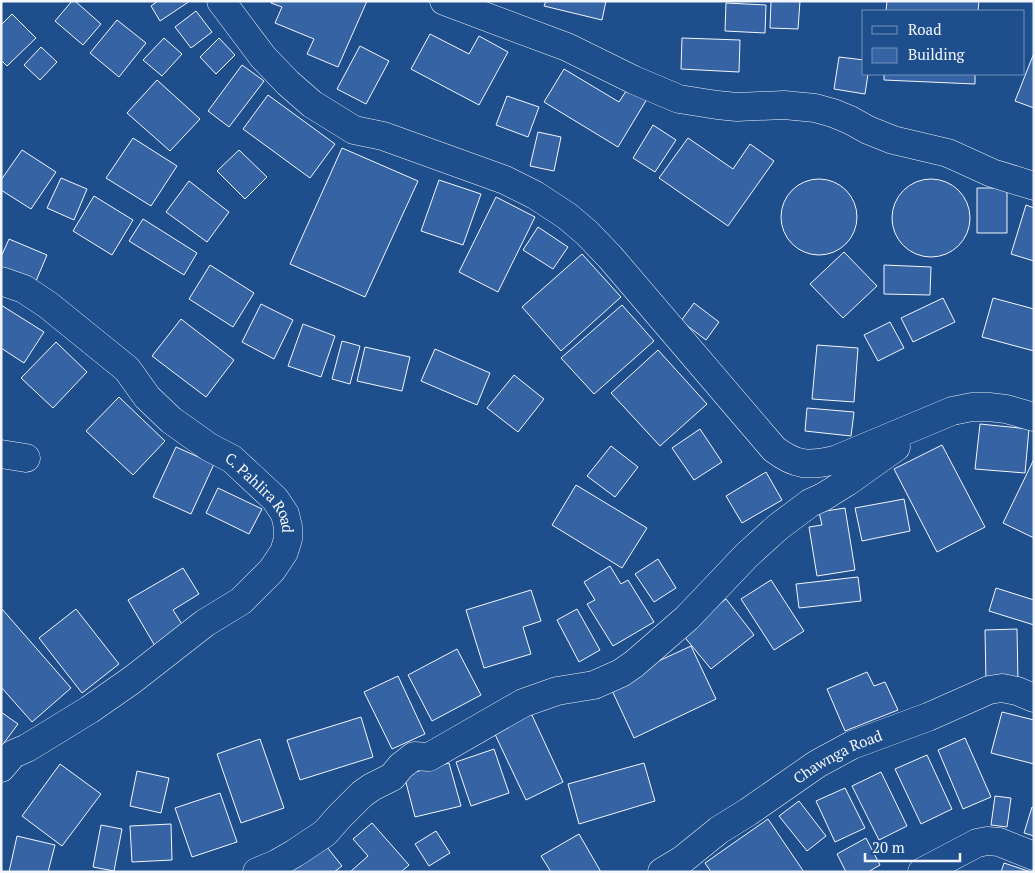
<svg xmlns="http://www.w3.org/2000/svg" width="1035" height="873" font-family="'PT Serif',serif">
  <rect width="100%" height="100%" fill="#1f4e8c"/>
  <path fill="#3563a3" stroke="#f2f6ff" d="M72,1h3l26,23 -18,21 -28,-24z
    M158,1h32l-30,20 -9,-15z
    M272,1h95l-29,66 -31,-13 7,-15 -39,-16 7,-16 -11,-4z
    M546,1h60l-4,19 -58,-14z
    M771,1h29l-2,28 -28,-1z
    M887,1h92l-1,10h-92z
    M726,3l40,2 -1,28 -40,-2z
    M196,11l16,21 -21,16 -16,-21z
    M12,14l24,24 -29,28 -6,-6v-35z
    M117,20l29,23 -27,34 -29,-24z
    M430,34l39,20 10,-18 29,16 -29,53 -68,-36z
    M164,38l18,16 -20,22 -19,-16z
    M219,38l16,17 -19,19 -16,-17z
    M682,38l58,2 -1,32 -58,-3z
    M360,46l29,15 -23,43 -29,-15z
    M41,47l16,15 -17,18 -16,-15z
    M1034,53v55l-19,-7z
    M839,57l25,3v14h4l-3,20 -31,-5z
    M242,65l22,16 -35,46 -21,-16z
    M564,69l55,33 9,-14 19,11 -29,48 -74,-45z
    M884,74h91v10l-91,-4z
    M157,80l43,39 -30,32 -43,-38z
    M268,95l67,49 -25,34 -67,-49z
    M507,96l32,11 -11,30 -32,-12z
    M653,125l23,15 -21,32 -22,-14z
    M538,132l23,5 -7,34 -24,-5z
    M133,138l44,28 -26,40 -45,-28z
    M688,138l45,31 17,-25 24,17 -46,65 -69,-48z
    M342,148l76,33 -53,116 -75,-33z
    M22,150l34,22 -25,37 -30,-19v-10z
    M239,150l28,27 -22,22 -28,-28z
    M61,178l26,11 -13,31 -27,-12z
    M781 217a38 38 0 1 1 76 0a38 38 0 1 1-76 0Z
    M892 218a39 39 0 1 1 78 0a39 39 0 1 1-78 0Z
    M439,180l42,14 -18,51 -42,-14z
    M189,181l40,31 -22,30 -41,-30z
    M977,188h30v45h-30z
    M94,196l39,24 -21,35 -39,-24z
    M496,197l39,20 -37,75 -39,-20z
    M1026,205l8,3v53l-23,-7z
    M143,219l54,34 -13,22 -55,-34z
    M538,227l30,20 -15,22 -30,-19z
    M9,239l38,16 -11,26 -35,-14v-10z
    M844,252l33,34 -34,32 -33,-34z
    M582,254l39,43 -60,54 -39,-44z
    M210,265l44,28 -21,34 -44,-28z
    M884,265l47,2 -1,28 -46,-1z
    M943,298l12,24 -42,20 -12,-24z
    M993,298l41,11v42l-52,-14z
    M694,303l25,19 -13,18 -25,-19z
    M261,304l32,16 -19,39 -32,-17z
    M1,305l43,27 -20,31 -23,-15z
    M622,305l32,36 -60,53 -33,-36z
    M181,319l53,41 -28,37 -54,-41z
    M890,322l14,26 -26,13 -14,-26z
    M303,324l32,12 -14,41 -33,-11z
    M342,341l18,5 -10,38 -18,-5z
    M56,342l31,30 -34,36 -32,-30z
    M817,345l41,3 -4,54 -42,-3z
    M365,347l45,10 -8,34 -45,-10z
    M435,349l55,24 -13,32 -56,-24z
    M658,350l49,54 -47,42 -49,-53z
    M514,375l30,24 -26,33 -31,-24z
    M119,397l46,44 -32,34 -47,-44z
    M807,408l47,4 -3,24 -46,-5z
    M980,424l49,5 -4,44 -50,-4z
    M700,429l22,33 -28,18 -22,-32z
    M942,445l43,82 -48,25 -43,-83z
    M611,446l27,21 -23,30 -28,-21z
    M176,447l38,17 -23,50 -38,-17z
    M1034,459v79l-31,-15z
    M766,472l16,28 -40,23 -16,-27z
    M576,485l71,43 -25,40 -70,-43z
    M218,488l44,21 -13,25 -43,-21z
    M904,499l6,32 -48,10 -7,-33z
    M845,508l10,62 -38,6 -8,-49 13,-2 -3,-13z
    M658,559l18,29 -22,14 -19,-28z
    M610,566l11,18 7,-4 26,42 -41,24 -26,-42 8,-4 -11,-18z
    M183,568l16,26 -26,16 12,19 -30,17 -27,-46z
    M858,577l3,24 -62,7 -3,-24z
    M771,580l33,51 -30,19 -33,-51z
    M996,588l38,12v25l-45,-14z
    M531,590l10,31 -18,6 8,27 -47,14 -18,-58z
    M726,599l28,36 -43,34 -29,-35z
    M2,609l69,79 -39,34 -31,-35v-77z
    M76,609l43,55 -37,29 -43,-55z
    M577,609l23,41 -21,12 -22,-42z
    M1017,629l1,52 -32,1 -1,-52z
    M691,646l25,53 -82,39 -25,-54z
    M457,649l24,46 -49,26 -24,-46z
    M867,672l7,14 11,-4 13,28 -53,21 -18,-42z
    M398,676l27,58 -33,15 -28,-57z
    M530,711l33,71 -37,18 -34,-72z
    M1,712l17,12 -17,23z
    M1002,712l32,8v44l-43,-11z
    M361,717l12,40 -73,23 -13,-40z
    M965,738l26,59 -28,12 -25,-59z
    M260,739l24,69 -43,15 -24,-69z
    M494,749l15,44 -38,13 -15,-44z
    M927,755l25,54 -31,15 -26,-55z
    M449,763l12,43 -46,11 -11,-42z
    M644,763l11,38 -76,23 -11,-40z
    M60,764l41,30 -39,52 -40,-30z
    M137,771l32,7 -8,35 -31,-7z
    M881,772l26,54 -28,14 -27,-54z
    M845,788l20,40 -30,14 -19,-41z
    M220,793l17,49 -45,15 -17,-49z
    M995,796l16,2 -4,29 -16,-2z
    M799,801l27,35 -19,15 -28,-35z
    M1032,807l2,1v28l-10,-3z
    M768,819l36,53h-93l-6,-9z
    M372,823l37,42 -8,7h-51l18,-16 -15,-17z
    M171,824l1,36 -40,2 -2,-36z
    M101,825l21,4 -8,42 -21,-4z
    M436,831l14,22 -21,13 -14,-22z
    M579,834l22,38h-50l-10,-16z
    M17,836l38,9 -7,27h-39z
    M866,838l14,27 -12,7h-22l-9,-18z
    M323,842l19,24 -8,6h-47z
    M1004,863l27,9h-30z"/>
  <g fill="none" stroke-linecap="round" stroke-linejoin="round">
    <g stroke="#f2f6ff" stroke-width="29">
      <g id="minor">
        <path d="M221,1l42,56 25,26 24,21 42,26 29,6 122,44 30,15 32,21 20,17 23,24 164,192c22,17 35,17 61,11l117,-49 20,-4h17l17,2 28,8"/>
        <path d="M444,1l123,46 67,33 45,19 38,6 20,2 47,-2 31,3 18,5 17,7 18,10 25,10 55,13 44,20 42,13"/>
        <path id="s1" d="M1,281l23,8 24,16 79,64 20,28 24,23 38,27 23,12 43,40 10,15 3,13v12l-4,13 -12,18 -31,31 -36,22 -73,57 -43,30 -62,38 -14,6 -12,14"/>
        <path d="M1,454l25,4"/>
        <path d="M257,872l19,-8 19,-11 30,-20 14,-16 23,-23 10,-7 20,-10 9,-11 13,-10 15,1 94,-54 34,-12 37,-6 27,-12 13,-9 53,-46 60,-63 31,-28 32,-24 13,-6 24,-15 49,-35"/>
        <path id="s2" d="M662,872l20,-12 37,-30 29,-18 69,-48 35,-19 76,-28 61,-27 13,-2 15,3 17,7"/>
        <path d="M922,872l55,-29 10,-2 12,1 35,14"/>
      </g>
    </g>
    <use href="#minor" stroke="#1f4e8c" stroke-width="28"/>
  </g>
  <g text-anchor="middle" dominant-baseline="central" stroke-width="4" stroke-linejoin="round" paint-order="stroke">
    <g font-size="15" fill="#f2f6ff" stroke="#1f4e8c">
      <text stroke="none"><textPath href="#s1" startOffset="340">C. Pahlira Road</textPath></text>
      <text stroke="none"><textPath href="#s2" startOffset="211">Chawnga Road</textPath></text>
    </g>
  </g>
  <rect width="1035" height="873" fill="none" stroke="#f2f6ff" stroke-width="5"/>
  <rect x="862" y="10" width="162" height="65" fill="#1f4e8c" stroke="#7391ba"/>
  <rect x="872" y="26" width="25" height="8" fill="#1f4e8c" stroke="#7391ba"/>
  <text x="908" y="35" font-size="15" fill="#f2f6ff">Road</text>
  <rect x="872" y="48" width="25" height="15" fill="#3563a3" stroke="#7391ba"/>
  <text x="908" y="60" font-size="15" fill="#f2f6ff">Building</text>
  <path d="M865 853v8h95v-8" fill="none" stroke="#f2f6ff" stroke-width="2.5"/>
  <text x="872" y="853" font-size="15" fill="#f2f6ff" stroke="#1f4e8c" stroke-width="4" paint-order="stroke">20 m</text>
</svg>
